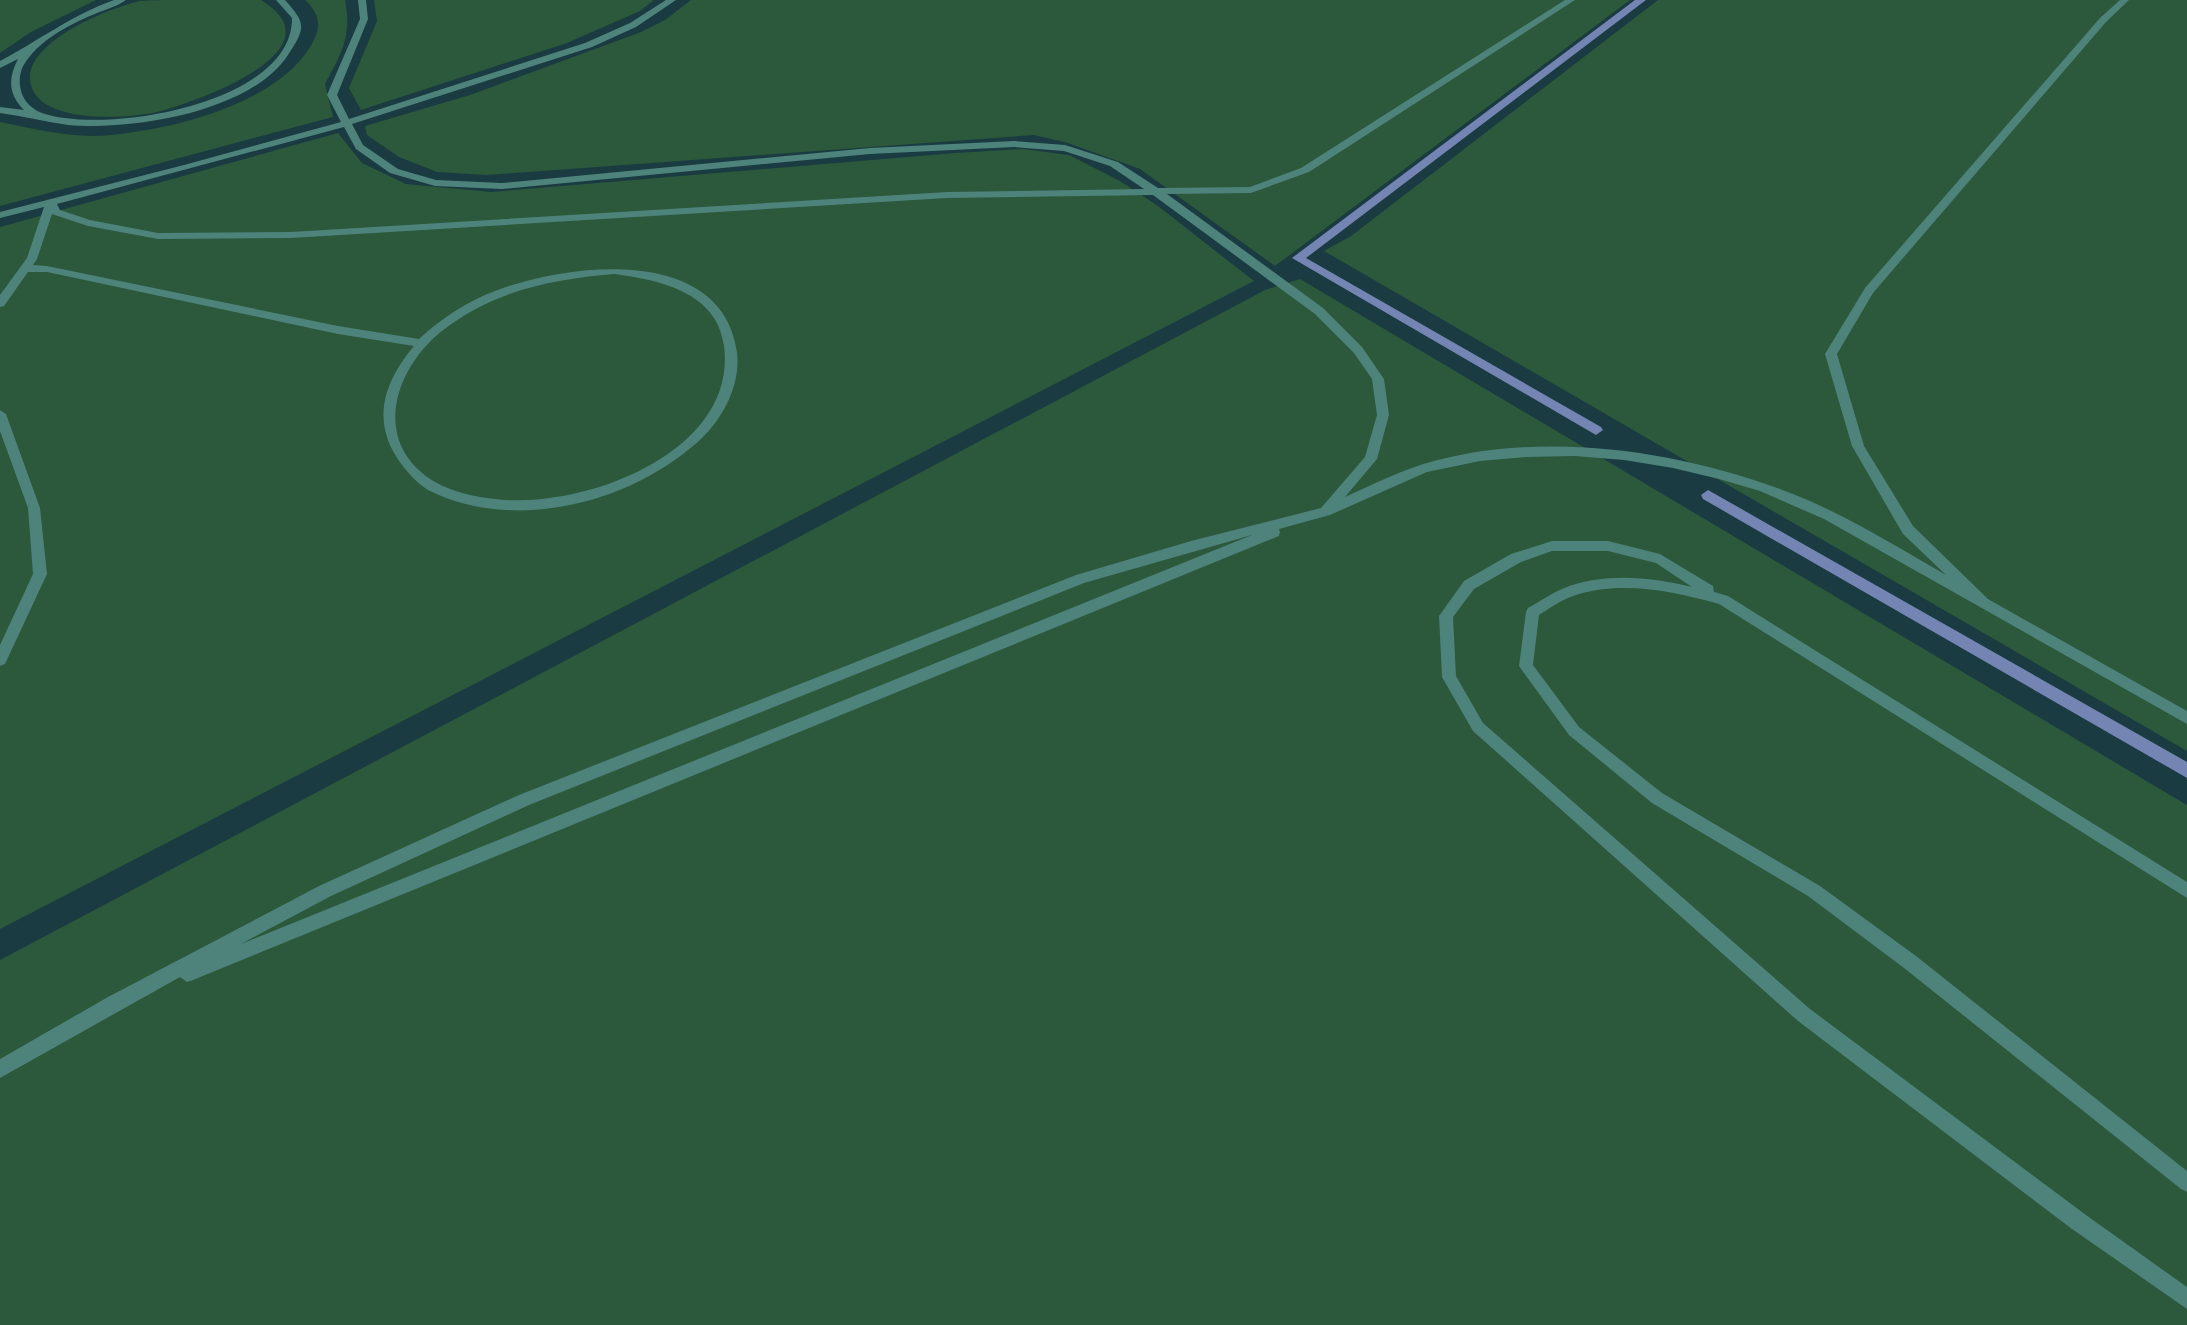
<svg xmlns="http://www.w3.org/2000/svg" width="2187" height="1325" font-family="Lato,sans-serif">
  <rect width="100%" height="100%" fill="#193b41"/>
  <path fill="#2c583b" d="M0,0h96l-65,32 -31,21z
    M261,0c83,50 -67,103 -104,112 -30,7 -123,13 -127,-32 -3,-39 79,-72 110,-79 11,-1 25,-1 37,-1 28,0 56,0 84,0z
    M305,0h40c7,36 -3,53 -20,84l8,33 -333,89v-84c36,7 74,17 111,13 63,-6 164,-31 199,-88 12,-19 11,-32 -5,-47z
    M374,0h280l-14,11 -73,32 -206,67 -12,-22 28,-67z
    M691,0h939l-355,266 -135,-97 -72,-26 -34,-8 -547,40 -50,-3 -38,-15 -32,-22 -2,-9 105,-31 171,-63 24,-12z
    M1658,0h529v751l-863,-500 27,-15z
    M338,133l24,30 44,21 85,8 464,-39 68,-4 46,6 51,26 38,25 96,75 -1254,648v-702z
    M1300,279l887,526v520h-2187v-365l1265,-670z"/>
  <g fill="none" stroke-linecap="round" stroke-linejoin="round">
    <path fill="#7585b3" fill-rule="evenodd" d="M1635,0h11l-340,258 295,169 2,3 -7,5 -304,-177z
      M1708,490l479,272v16l-484,-279 -2,-4z"/>
    <path fill="#4d837a" fill-rule="evenodd" d="M114,0h12c-8,6 -19,9 -29,13 -25,10 -54,25 -70,47 -6,8 -8,16 -7,25 1,13 9,23 22,28 62,22 251,-9 250,-95l-16,-18h9c21,23 21,28 3,55 -37,57 -157,76 -220,70 -22,-3 -45,-9 -68,-12v-6l24,3c-16,-16 -16,-32 -6,-51l-18,9v-7c38,-20 72,-46 114,-61z
      M358,0h8l2,19 -31,76 12,24 236,-76 45,-20 36,-23h10l-40,27 -44,20 -240,77 11,21 35,24 38,11 66,3 368,-35 144,-7 51,4 53,17 40,26 92,-1 51,-19 264,-168h10l-266,172 -58,21 -84,1 156,114 39,39 22,32 5,36 -12,44 -32,38c29,-13 58,-28 89,-36 119,-32 264,-8 376,40 47,21 91,48 136,74l-43,-41 -51,-88 -27,-92 40,-66 235,-270 20,-18h9l-23,22 -233,271 -36,61 27,92 49,80 75,73 199,112v13l-363,-205 -64,-28 -41,-12 -46,-11 -49,-8 -49,-4 -48,1 -47,4 -53,11 -97,43 -51,14 1,3 -1,4 -1086,444 -6,2 -7,-5 -180,101v-19l108,-62 211,-111 200,-91 557,-220 115,-34 130,-33 44,-51 12,-42 -5,-36 -18,-26 -39,-39 -162,-119 -206,3 -656,40 -133,1 -70,-13 -36,-12 -15,45 -4,6 14,1 291,60 81,13c23,-21 47,-37 76,-48 72,-28 227,-47 242,61 4,33 -14,67 -38,89 -41,36 -93,60 -147,67 -40,6 -87,1 -124,-18 -10,-6 -19,-16 -26,-25 -32,-42 -19,-82 12,-119l-76,-12 -291,-62h-19l-24,34 -4,1v-12l27,-37 17,-51 -44,11v-6l184,-47 157,-43 -14,-27 33,-76zM344,127l12,22 34,24 45,13 67,3 368,-35 144,-7 50,4 46,15 34,23 -197,3 -656,40 -133,1 -68,-13 -30,-10 -3,-6zM614,274c44,6 103,17 110,72 14,107 -142,164 -229,153 -19,-2 -43,-7 -60,-17 -68,-41 -39,-120 15,-157 48,-35 105,-46 164,-51zM1252,535l-1011,409 90,-48 198,-91 555,-222z
      M0,410l6,4 34,94 7,66 -42,90 -5,2v-21l33,-71 -5,-66 -28,-77z
      M1552,541h56l52,13 53,32 1,6 14,4 459,286v16l-468,-294c-47,-13 -99,-24 -146,-8 -12,4 -23,12 -34,19l-6,50 46,62 83,66 158,93 96,70 271,215v21l-6,-3 -277,-221 -96,-72 -156,-93 -83,-68 -50,-69 7,-54 2,-4c11,-6 22,-14 34,-19 41,-17 88,-12 130,-2l-36,-24 -48,-12h-56l-31,11 -47,27 -21,28 3,59 27,47 327,286 276,206 101,72v22l-115,-80 -274,-208 -325,-290 -31,-54 -3,-61 25,-35 47,-27z"/>
  </g>
</svg>
